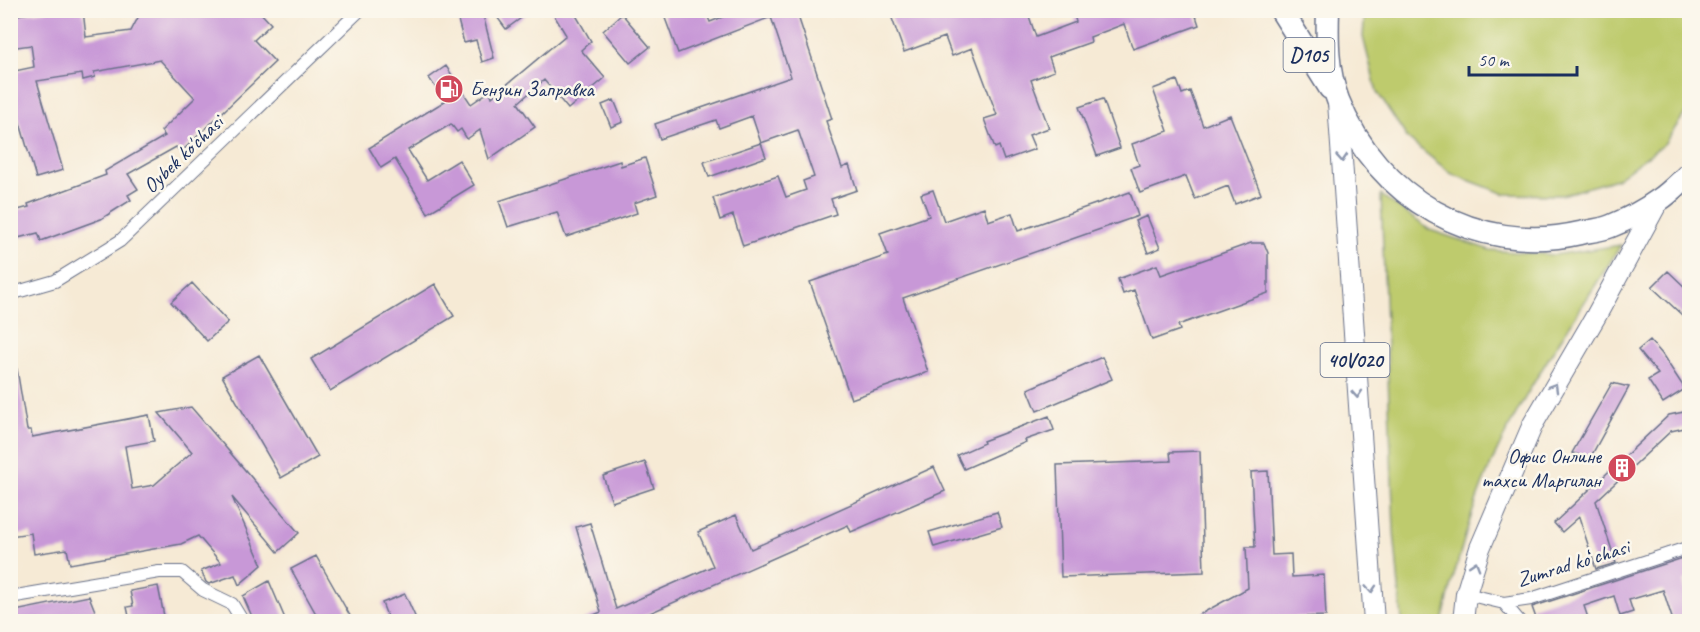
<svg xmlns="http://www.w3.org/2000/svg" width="1700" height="632" font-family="Caveat,sans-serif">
  <rect width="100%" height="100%" fill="#fbf7ec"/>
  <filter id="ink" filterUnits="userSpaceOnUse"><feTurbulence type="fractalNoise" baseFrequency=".0167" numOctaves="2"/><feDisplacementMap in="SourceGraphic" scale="12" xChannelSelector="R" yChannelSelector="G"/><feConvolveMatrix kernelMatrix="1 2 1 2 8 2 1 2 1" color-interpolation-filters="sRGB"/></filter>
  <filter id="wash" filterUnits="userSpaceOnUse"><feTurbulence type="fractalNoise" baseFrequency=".008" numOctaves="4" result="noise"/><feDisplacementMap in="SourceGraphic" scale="24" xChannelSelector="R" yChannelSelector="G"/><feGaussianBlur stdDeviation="1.35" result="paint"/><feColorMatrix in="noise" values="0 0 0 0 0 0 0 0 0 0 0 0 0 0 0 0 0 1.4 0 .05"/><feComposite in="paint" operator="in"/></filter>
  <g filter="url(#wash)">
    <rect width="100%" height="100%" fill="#f6ead5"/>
    <path fill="#becb6d" stroke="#6c7d66" stroke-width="1.5" d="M1365,11h324v97l-25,36 -48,35 -54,16 -57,-1 -53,-20 -44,-35 -31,-47 -14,-55z
      M1381,195l49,35 60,20 64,5 67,-10c-50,80 -112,165 -144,254 -14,39 -24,82 -35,122h-40l-8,-90z"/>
    <g id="blocks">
      <path fill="#c898d7" d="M50,10h33l3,27 45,-6 11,-21h116l13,14 -17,16 21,22 -94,90 -5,-5 -48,27 10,15 -10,6 3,5 -30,19 -60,22 -3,-8 -28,7v-28l19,-5 -1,-3 78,-29 -1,-4 60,-35 -4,-5 34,-33 -35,-38 -66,12 1,5 -12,3 -1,-6 -45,7 26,89 -27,8 -23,-79 -3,1v-28l24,-5 -3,-22 -21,3v-32z
        M506,10h26l-26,19 -9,-12z
        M551,10h22l18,31 -10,9 24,28 -37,31 -24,-29 -26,23 17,24 -46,32 -9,-29 -13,9 -6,-10 -4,3 -6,-8 -43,26 19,30 32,-20 15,25 -46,28 -33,-54 -14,9 -12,-20 76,-47 -16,-23 17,-12 25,38 19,-13 2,6 74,-62z
        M662,10h43l5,12 30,-12h56l36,109 -6,2 16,47 7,-3 8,25 -26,9 5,15 -93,32 -10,-31 -13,5 -7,-22 65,-22 8,21 20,-7 -3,-9 11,-4 -16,-47 -37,13 -9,-27 -33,12 -3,-8 -56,19 -5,-15 136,-47 -20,-60 -93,36z
        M889,10h138l9,27 40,-15 -2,-7 13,-5h107l5,15 -66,24 -9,-25 -34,13 1,5 -42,15 5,14 -23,9 18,48 -20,7 6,14 -31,11 -5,-14 -4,2 -11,-29 13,-4 -25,-67 -20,8 -7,-19 -41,15z
        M482,11l12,47 -12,4 -6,-22 -12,3 -6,-23 13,-4z
        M622,14l28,33 -20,16 -27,-32z
        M1177,80l5,14 8,-3 13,35 27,-11 31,79 -26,10 -7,-18 -33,13 -9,-23 -46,17 -9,-25 8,-3 -7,-21 36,-13 -15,-42z
        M1103,99l17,49 -23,8 -18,-49z
        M614,100l9,22 -12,5 -9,-22z
        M761,143l5,14 -57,20 -5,-15z
        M645,158l12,37 -23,8 3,10 -71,24 -9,-25 -49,15 -9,-26 121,-40 1,5z
        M933,190l11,31 40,-14 4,14 24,-8 6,18 112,-39 8,24 -235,82 25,74 -77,27 -41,-117 78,-27 -8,-22 49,-17 -8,-22z
        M1147,216l13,32 -12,5 -13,-32z
        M1251,243h13l4,10v40l-90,32 2,5 -28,10 -18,-50 -11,4 -5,-15 39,-14 4,10z
        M1668,271l21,20v19l-6,6 -31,-29z
        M192,283l36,39 -21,19 -36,-39z
        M435,284l19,32 -124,75 -19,-32z
        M1650,340l12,14 23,35 -22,14 -15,-23 10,-6 -20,-24z
        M259,355l59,102 -37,21 -59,-102z
        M1102,357l10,22 -75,32 -9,-22z
        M17,369l10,61h4l1,7 117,-22 5,26 -29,5 7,43 22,-4 38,-33 -33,-39 32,-6 108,126 -21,19 -46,-55 30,68 -23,20 -4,-10 -26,9 -3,-2 -5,-11 20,-8 -23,-27 -17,8 -111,20 -3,-15 -33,5 -3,-21 -21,3v-166z
        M1612,383l17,4 -39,71 -18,-5z
        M1689,411v16l-18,4 -75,70 20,62 -20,6 -17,-52 -17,15 -8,-9 115,-108z
        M1049,416l5,14 -29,10 1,2 -62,27 -7,-14 27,-12 -1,-2z
        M1200,451l4,121 -143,5 -4,-112 114,-4 -1,-9z
        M645,462l9,26 -42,14 -9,-26z
        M934,467l11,24 -94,41 -3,-7 -216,96h-52l21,-9 -25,-85 14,-4 26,86 97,-43 -15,-34 38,-17 15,34z
        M1268,471l4,84 19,-1 1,23 32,-2 2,41 -53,2 -6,3h-79l60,-33 -2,-41h9l-4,-75z
        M997,512l5,15 -68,20 -5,-15z
        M316,556l37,65h-33l-29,-52z
        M1689,556v22l-6,3 6,21v19h-16l-10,-31 -34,10 4,12 -13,4 -6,-20 -30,10 5,15h-52l-5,-14z
        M269,581l17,40h-32l-11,-25z
        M158,586l7,35h-35l-3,-14 6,-1 -3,-15z
        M405,594l12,27h-28l-7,-18z
        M89,596l10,25h-89v-9z"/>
    </g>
  </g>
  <g filter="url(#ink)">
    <use href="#blocks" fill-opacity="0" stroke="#687088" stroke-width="1.5"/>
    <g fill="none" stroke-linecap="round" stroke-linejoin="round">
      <g stroke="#687088" stroke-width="14">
        <path id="street" d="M10,294l45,-13 65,-40 240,-231
          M1466,594l38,9 27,-4 159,-52
          M10,597l149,-25h23l21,18 29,14 11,18
          M1504,603l16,19"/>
      </g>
      <g stroke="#687088" stroke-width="22">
        <path id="primary" d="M1338,102l36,520
          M1463,622l3,-28 14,-46 53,-124 63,-108 63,-116"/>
      </g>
      <g stroke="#687088" stroke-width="25">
        <path id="highway" d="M1281,10l49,78
          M1328,10c-1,30 -1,62 10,90 38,97 139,157 242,133 10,-2 21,-3 31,-7 15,-6 34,-16 48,-26 11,-7 21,-18 31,-27"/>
      </g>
      <use href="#street" stroke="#fff" stroke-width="12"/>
      <use href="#primary" stroke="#fff" stroke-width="20"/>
      <use href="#highway" stroke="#fff" stroke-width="22"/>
    </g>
    <defs><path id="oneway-chevron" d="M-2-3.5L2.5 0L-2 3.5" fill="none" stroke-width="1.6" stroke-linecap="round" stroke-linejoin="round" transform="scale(1.5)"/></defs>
    <g stroke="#8d97ae">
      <use href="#oneway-chevron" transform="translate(1342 158) rotate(86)"/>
      <use href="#oneway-chevron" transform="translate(1554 387) rotate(-60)"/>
      <use href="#oneway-chevron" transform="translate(1357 394) rotate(86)"/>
      <use href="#oneway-chevron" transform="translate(1475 565) rotate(-73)"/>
      <use href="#oneway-chevron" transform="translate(1371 589) rotate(86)"/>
    </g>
  </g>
  <defs>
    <g id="fuel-disc" transform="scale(1.5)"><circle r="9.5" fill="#d1495b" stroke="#fbf7ec"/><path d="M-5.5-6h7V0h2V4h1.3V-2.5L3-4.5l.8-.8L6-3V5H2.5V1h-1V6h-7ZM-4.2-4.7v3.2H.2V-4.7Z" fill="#fff"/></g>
    <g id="building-disc" transform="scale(1.5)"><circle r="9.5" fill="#d1495b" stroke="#fbf7ec"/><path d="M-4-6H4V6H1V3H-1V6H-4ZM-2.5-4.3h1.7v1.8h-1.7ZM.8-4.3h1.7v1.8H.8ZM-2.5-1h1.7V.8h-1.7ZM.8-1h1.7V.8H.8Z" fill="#fff"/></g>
  </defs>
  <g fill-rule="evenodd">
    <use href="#fuel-disc" x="449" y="89"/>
    <use href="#building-disc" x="1622" y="468"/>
  </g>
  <g text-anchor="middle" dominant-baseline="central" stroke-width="5" stroke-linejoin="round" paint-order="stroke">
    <g fill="#fbf7ec" stroke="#5e6b89" stroke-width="1.5">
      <rect x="1283.5" y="38" width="51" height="34" rx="4.5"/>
      <rect x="1320.5" y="343" width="69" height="34" rx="4.5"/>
    </g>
    <g font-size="20" font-weight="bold" fill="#1b2f5e">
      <text x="1309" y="55">D105</text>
      <text x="1355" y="360">40V020</text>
    </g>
    <g font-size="21" fill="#1b2f5e" stroke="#fbf7ec" text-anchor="start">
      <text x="470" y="89">Бензин Заправка</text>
      <text x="1601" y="456" text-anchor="end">Офис Онлине<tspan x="1601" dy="24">тахси Маргилан</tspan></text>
    </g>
    <g font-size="21" fill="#1b2f5e" stroke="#fbf7ec">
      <text transform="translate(183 154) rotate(-44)">Oybek ko'chasi</text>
      <text transform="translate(1573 563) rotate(-17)">Zumrad koʻchasi</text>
    </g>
  </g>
  <rect width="1700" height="632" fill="none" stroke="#fbf7ec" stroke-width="36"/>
  <path d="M1469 66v9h108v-9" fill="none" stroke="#1b2f5e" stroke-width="3"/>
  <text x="1478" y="66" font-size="18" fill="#1b2f5e" stroke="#fbf7ec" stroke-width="4.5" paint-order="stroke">50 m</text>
</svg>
